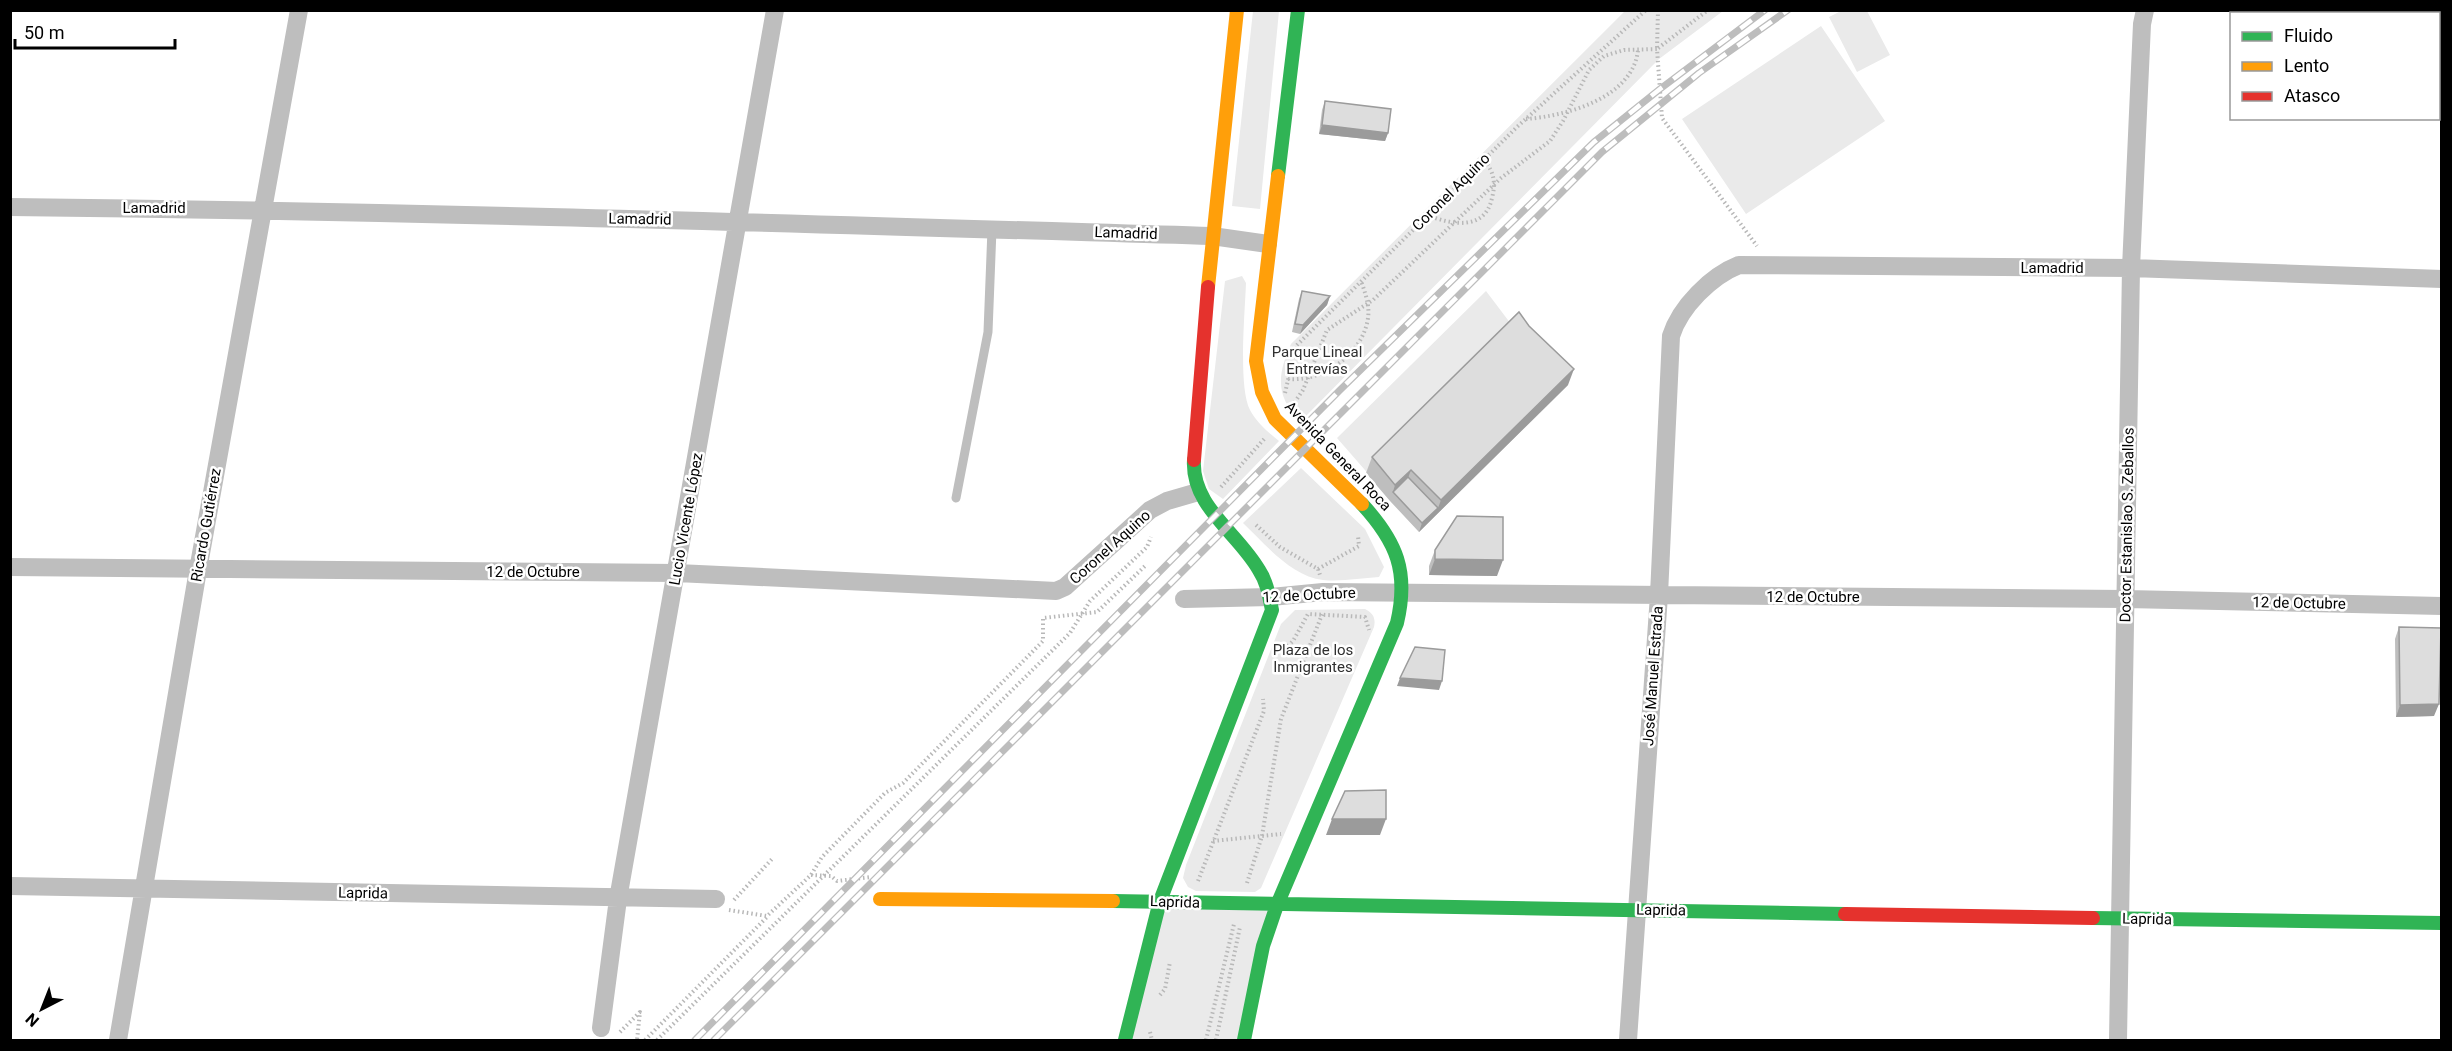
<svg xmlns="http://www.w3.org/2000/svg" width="2452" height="1051" font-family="Roboto,sans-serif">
  <rect width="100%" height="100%" fill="#fff"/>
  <path fill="#eaeaea" d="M1843,10l24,1 23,44 -33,17 -28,-55z
    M1253,11h26l-19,198 -28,-3z
    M1625,11h98l-64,48 -358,362c-27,-24 -23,-48 -10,-77z
    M1821,26l64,95 -139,93 -64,-95z
    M1242,276l4,7c-1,29 -8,104 4,127 7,13 18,22 29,31l-56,58 -14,-10 -6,-18 22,-190z
    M1486,291l28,37 54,57 -149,147 -82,-94z
    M1301,468l64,61 19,38 -5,10c-18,1 -38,5 -56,3 -32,-4 -58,-36 -80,-57z
    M1365,609c8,4 11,9 9,18l-113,261 -6,4 -59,-1 -8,-4 -5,-9 3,-13 95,-241 14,-14z
    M1160,901l117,4 -33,135h-119z"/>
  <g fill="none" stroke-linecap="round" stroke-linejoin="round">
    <path stroke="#b8b8b8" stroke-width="4" stroke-dasharray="1.5 3" stroke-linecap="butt" d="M1658,10l-1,39 51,-39
      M1526,119c40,-3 107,-21 112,-69
      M1427,215c25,10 58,16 65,-17 4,-16 2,-25 -8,-39
      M1288,379c35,3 75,-25 80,-61 2,-12 -3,-26 -7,-37
      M1285,393l11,-47 221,-219 129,-117
      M1292,406l11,-16 24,-60 46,-30 128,-122 49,-37 13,-20 26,-51 15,-14 20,-6 33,-1 5,69 95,128
      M1221,487l45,-50
      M1256,525l24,22 38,22 2,6
      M1318,569l41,-23 -1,-10
      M1281,652l12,-11 15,-27 57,3 4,13
      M1213,841l68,-7
      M811,875l20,1 6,5 34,-4
      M1198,881l66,-170 -1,-12
      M1247,883l15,-47 19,-117 42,-107
      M734,900l38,-41
      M729,910l38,6 44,-41 11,-18 63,-64 18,-10 140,-142v-23l54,-6 48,-46
      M1160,995l5,-6 5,-27
      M620,1032l20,-20 -3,28
      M1150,1032l2,8
      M645,1040l122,-123
      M657,1040l413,-407 20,-32 57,-54 4,-10
      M1206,1040l28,-116
      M1216,1040l24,-113"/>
    <path stroke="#bebebe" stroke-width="9" d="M956,498l32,-166 4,-103"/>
    <path stroke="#bebebe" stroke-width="18" d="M10,207c401,4 801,17 1202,29l56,8
      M10,567l667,6 379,18 9,-4 85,-77 17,-9 31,-9
      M1184,599l87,-2 52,-5 803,7 316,7
      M10,886l706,13
      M601,1028l17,-129 157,-889
      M118,1040l80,-470 101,-560
      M1628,1040l31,-445 12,-259c9,-29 40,-60 68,-71l392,3 311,11
      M2118,1040l13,-772 11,-244 3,-14"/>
    <path stroke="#30b455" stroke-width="14" d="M1278,176l20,-166
      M1113,901l732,13
      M2093,918l349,5
      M1125,1040l35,-139 112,-291c-3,-14 -5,-28 -13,-40 -21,-37 -68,-64 -65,-110
      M1244,1040l19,-94 14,-41 120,-282c12,-51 0,-81 -35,-119"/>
    <path stroke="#ff9f0a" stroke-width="14" d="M1278,176l-22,185 6,31 13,27 87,85
      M1208,287l29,-277
      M880,899l233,2"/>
    <path stroke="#e5322d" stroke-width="14" d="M1194,460l14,-173
      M1845,914l248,4"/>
    <g stroke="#bdbdbd" stroke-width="7">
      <path id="rail" d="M695,1040l645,-650 254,-248 66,-53 105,-79
        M714,1040l888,-888 97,-79 89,-63"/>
    </g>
    <use href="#rail" stroke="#fff" stroke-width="4.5" stroke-dasharray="14" stroke-linecap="butt"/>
  </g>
  <path fill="#bebebe" d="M1325,101l63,32 -3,8 -66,-7 3,-24z
    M1302,291l28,5 -3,9 -27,29 -8,-2 7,-33z
    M1568,385l-149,147 -29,-31 -24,-28 6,-16z
    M1435,550l62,26 -68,-1v-9z
    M2399,627l35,89 -38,1 -1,-78z"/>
  <path fill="#9b9b9b" d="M1322,125l66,8 -3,8 -66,-7z
    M1330,296l-3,9 -27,29 3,-9z
    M1574,369l-6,16 -133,131 6,-16z
    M1411,470l-6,16 -12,6 2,-7z
    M1438,508l-3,8 -16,16 3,-9z
    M1435,559l68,1 -6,16 -68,-1z
    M1400,678l42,3 -3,9 -42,-4z
    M2439,704l-5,12 -38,1 4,-12z
    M1332,819h54l-6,16h-54z"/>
  <path fill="#ddd" stroke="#9b9b9b" stroke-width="1.5" d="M1325,101l66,8 -3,24 -66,-8z
    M1302,291l28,5 -27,29 -8,-1z
    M1519,312l10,14 45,43 -133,131 -30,-30 -16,15 -23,-28z
    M1408,477l30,31 -16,15 -29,-31z
    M1457,516l46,1v43l-68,-1v-9z
    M2399,627l42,1 -2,76 -39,1z
    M1415,647l30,3 -3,31 -42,-3z
    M1386,790v29h-54l13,-28z"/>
  <g text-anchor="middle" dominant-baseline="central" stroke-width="5" stroke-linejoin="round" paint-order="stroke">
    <g font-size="15" fill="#000" stroke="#fff">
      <text transform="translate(1451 192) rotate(-45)">Coronel Aquino</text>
      <text x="154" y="208">Lamadrid</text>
      <text transform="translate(640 219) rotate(1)">Lamadrid</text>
      <text transform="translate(1126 233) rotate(2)">Lamadrid</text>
      <text x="2052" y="268">Lamadrid</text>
      <text transform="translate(1338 456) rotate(46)">Avenida General Roca</text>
      <text transform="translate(686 519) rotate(-80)">Lucio Vicente López</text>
      <text transform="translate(206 525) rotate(-80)">Ricardo Gutiérrez</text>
      <text transform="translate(2127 525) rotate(-89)">Doctor Estanislao S. Zeballos</text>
      <text transform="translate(1110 547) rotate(-42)">Coronel Aquino</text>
      <text x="533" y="572">12 de Octubre</text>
      <text transform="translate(1309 595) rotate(-3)">12 de Octubre</text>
      <text x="1813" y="597">12 de Octubre</text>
      <text transform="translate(2299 603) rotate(1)">12 de Octubre</text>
      <text transform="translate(1653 676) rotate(-86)">José Manuel Estrada</text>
      <text transform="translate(363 893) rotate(1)">Laprida</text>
      <text transform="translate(1175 902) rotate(2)">Laprida</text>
      <text transform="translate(1661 910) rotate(1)">Laprida</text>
      <text transform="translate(2147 919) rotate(1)">Laprida</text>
    </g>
    <g font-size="15" fill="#303030" stroke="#fff">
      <text x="1317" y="352">Parque Lineal<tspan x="1317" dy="17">Entrevías</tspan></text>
      <text x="1313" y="650">Plaza de los<tspan x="1313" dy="17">Inmigrantes</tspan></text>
    </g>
  </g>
  <rect width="2452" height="1051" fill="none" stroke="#000000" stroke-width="24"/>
  <rect x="2230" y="12" width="210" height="108" fill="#ffffff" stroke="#999999" stroke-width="1.5"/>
  <rect x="2242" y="32" width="30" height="9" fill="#30b455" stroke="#999999" stroke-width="1.5"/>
  <text x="2284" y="42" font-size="18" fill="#000000">Fluido</text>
  <rect x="2242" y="62" width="30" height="9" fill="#ff9f0a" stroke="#999999" stroke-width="1.5"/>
  <text x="2284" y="72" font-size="18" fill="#000000">Lento</text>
  <rect x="2242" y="92" width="30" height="9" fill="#e5322d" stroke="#999999" stroke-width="1.5"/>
  <text x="2284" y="102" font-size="18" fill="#000000">Atasco</text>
  <g transform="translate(42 1009) rotate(222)" stroke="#ffffff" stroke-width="4.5" paint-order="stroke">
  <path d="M0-4.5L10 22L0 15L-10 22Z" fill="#000000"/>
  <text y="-9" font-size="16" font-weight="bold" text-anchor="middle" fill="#000000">N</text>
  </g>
  <path d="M15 39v9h160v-9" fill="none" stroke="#000000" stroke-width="3"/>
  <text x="24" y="39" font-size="18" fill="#000000" stroke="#ffffff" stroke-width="4.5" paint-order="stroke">50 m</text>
</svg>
